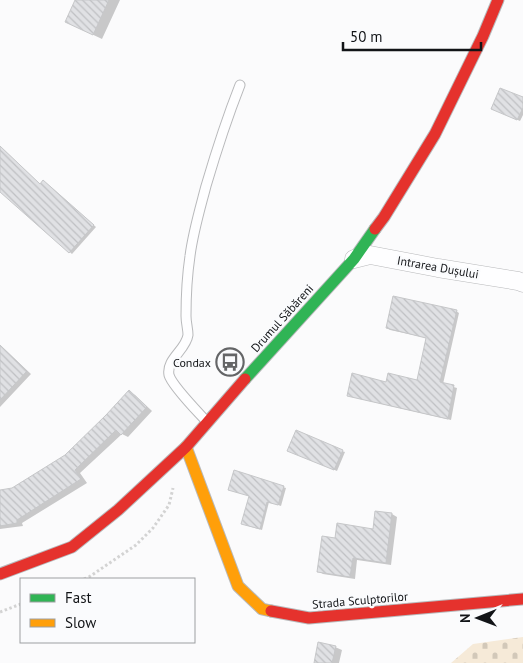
<svg xmlns="http://www.w3.org/2000/svg" width="523" height="663" font-family="'PT Sans',sans-serif">
  <defs>
    <pattern id="cemetery-stones" width="16" height="16" patternUnits="userSpaceOnUse" patternTransform="scale(1.25)"><rect width="16" height="16" fill="#f6ead8"/><path d="M2 7V4a2 2 0 0 1 4 0v3zM10 15v-3a2 2 0 0 1 4 0v3z" fill="#d2c8b9"/></pattern>
    <pattern id="building-back-hatch" width="6" height="6" patternUnits="userSpaceOnUse" patternTransform="scale(1.25)"><rect width="6" height="6" fill="#e0e1e4"/><path d="M-1 5l2 2M0 0l6 6M5-1l2 2" fill="none" stroke="#bfc0c3"/></pattern>
  </defs>
  <rect width="100%" height="100%" fill="#fbfbfc"/>
  <path fill="url(#cemetery-stones)" d="M523,637v26h-72l22,-19z"/>
  <path fill="#0003" d="M76,0h44l-18,39 -36,-17z
    M523,96v19l-3,6 -25,-11 27,-12z
    M0,146l41,39 5,-2 50,44 -24,27 -72,-63z
    M456,311l3,2 -16,71 14,4 -6,32 -99,-23 -4,-2 39,-12 31,-2 9,-43 -37,-8 -3,-2z
    M0,345l31,29 -31,33z
    M129,392l6,3 17,16 -24,26 -6,-3 -42,39 7,10 -65,40 1,3 -23,3v-38l12,-1 54,-34z
    M342,451l3,1 -8,19 -45,-19z
    M283,487l3,1 -5,18 -12,-4 -7,28 -17,-5 5,-29z
    M376,512l16,2 5,3 -6,48 -34,-5 -2,19 -32,-5 -5,-3 18,-31 38,-10z
    M335,647l7,3 -3,13h-24z"/>
  <path fill="url(#building-back-hatch)" stroke="#c6c7c9" d="M75,0h34l-16,35 -28,-13z
    M500,88l23,9v11l-6,12 -26,-11z
    M0,146l40,38 3,-4 51,45 -25,28 -69,-61z
    M393,296l64,14 -17,72 14,3 -6,34 -101,-23 5,-23 34,9 2,-9 29,7 9,-42 -40,-10z
    M0,345l27,26 -27,29z
    M129,390l18,17 -26,28 -5,-5 -41,40 6,9 -64,41v3l-17,3v-36l12,-2 53,-33 41,-40z
    M296,430l47,20 -9,20 -47,-19z
    M234,470l50,16 -6,19 -11,-3 -7,27 -19,-5 8,-28 -21,-6z
    M375,511l17,2 -6,50 -33,-5 -3,19 -33,-5 5,-36 13,2 2,-15 36,6z
    M318,642l18,4 -4,17h-18z"/>
  <g fill="none" stroke-linecap="round" stroke-linejoin="round">
    <g stroke="#b8b9bb" stroke-width="11">
      <path id="lane" d="M207,422c-8,-9 -35,-36 -38,-47 -3,-16 17,-25 19,-40 0,-6 -2,-12 -2,-19 0,-20 1,-40 4,-60 3,-24 10,-47 16,-70 10,-34 21,-68 34,-101"/>
    </g>
    <g stroke="#b8b9bb" stroke-width="19">
      <path id="street" d="M354,259l16,-4 68,13 80,13 5,2"/>
    </g>
    <g stroke="#b8b9bb" stroke-width="13">
      <path id="fast" d="M245,379l109,-120 21,-30"/>
    </g>
    <g stroke="#b8b9bb" stroke-width="13">
      <path id="slow" d="M186,447l52,139 24,23 9,2"/>
    </g>
    <g stroke="#b8b9bb" stroke-width="13">
      <path id="jam" d="M375,229l9,-12 51,-83 48,-98 15,-36
        M0,574l72,-27 46,-37 68,-63 59,-68
        M271,611l38,7 214,-19"/>
    </g>
    <path stroke="#d3d3d3" stroke-width="3" stroke-dasharray="2.5 2.5" stroke-linecap="butt" d="M84,579l5,-2 47,-32 17,-17 16,-23 4,-17
      M0,612l21,-8"/>
    <use href="#lane" stroke="#fefeff" stroke-width="9"/>
    <use href="#street" stroke="#fefeff" stroke-width="18"/>
    <use href="#fast" stroke="#30b455" stroke-width="11"/>
    <use href="#slow" stroke="#ff9f0a" stroke-width="11"/>
    <use href="#jam" stroke="#e5322d" stroke-width="11"/>
  </g>
  <defs>
    <g id="bus-ring" transform="scale(1.4375)"><circle r="9.5" fill="#fafbfd" stroke="#646567" stroke-width="1.5"/><path d="M-5-6H5V4H4V6H2V4H-2V6H-4V4H-5ZM-3.5-4V0h7V-4ZM-3.5 1.2v1.5H-2V1.2ZM2 1.2v1.5H3.5V1.2Z" fill="#646567"/></g>
  </defs>
  <g fill-rule="evenodd">
    <use href="#bus-ring" x="230" y="362"/>
  </g>
  <g text-anchor="middle" dominant-baseline="central" stroke-width="4.5" stroke-linejoin="round" paint-order="stroke">
    <g font-size="12" fill="#121417" stroke="#fafbfd">
      <text transform="translate(438 267) rotate(10)">Intrarea Dușului</text>
      <text transform="translate(282 318) rotate(-48)">Drumul Săbăreni</text>
      <text transform="translate(360 600) rotate(-5)">Strada Sculptorilor</text>
    </g>
    <g font-size="12" fill="#121417" stroke="#fafbfd" text-anchor="end">
      <text x="211" y="362">Condax</text>
    </g>
  </g>
  <rect x="20" y="578" width="175" height="65" fill="#fafbfd" stroke="#9d9fa1"/>
  <rect x="30" y="594" width="25" height="8" fill="#30b455" stroke="#9d9fa1"/>
  <text x="65" y="603" font-size="15" fill="#121417">Fast</text>
  <rect x="30" y="619" width="25" height="8" fill="#ff9f0a" stroke="#9d9fa1"/>
  <text x="65" y="628" font-size="15" fill="#121417">Slow</text>
  <g transform="translate(478 618) rotate(269)" stroke="#fafbfd" stroke-width="4" paint-order="stroke">
  <path d="M0-4L9 19L0 12L-9 19Z" fill="#121417"/>
  <text y="-8" font-size="14" font-weight="bold" text-anchor="middle" fill="#121417">N</text>
  </g>
  <path d="M343 42v8h138v-8" fill="none" stroke="#121417" stroke-width="2.5"/>
  <text x="350" y="42" font-size="15" fill="#121417" stroke="#fafbfd" stroke-width="4" paint-order="stroke">50 m</text>
</svg>
